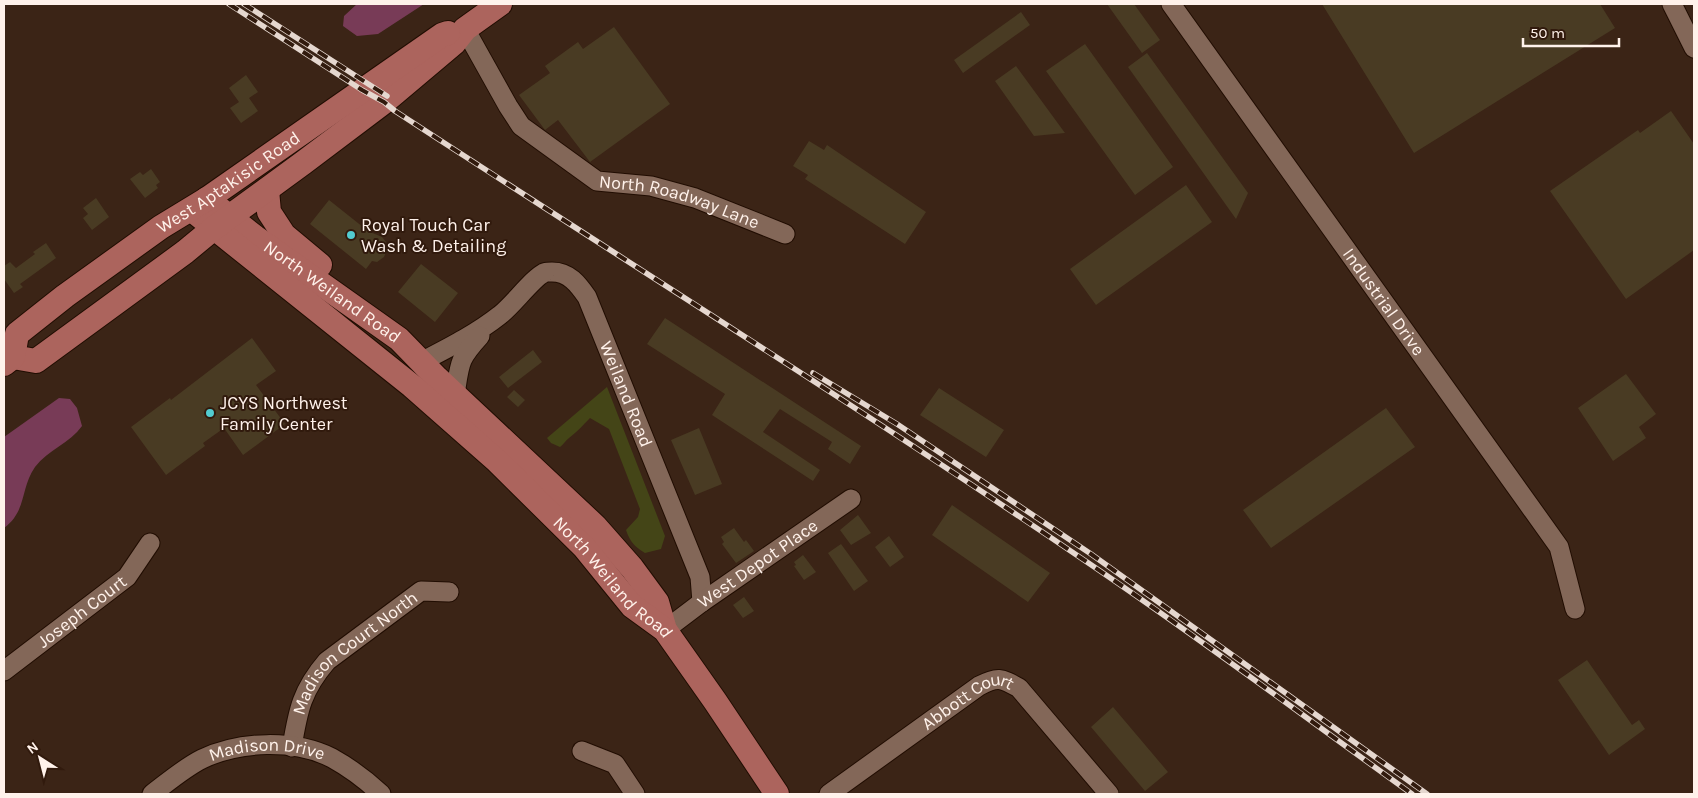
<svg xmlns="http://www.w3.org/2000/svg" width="1698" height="798" font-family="Karla,sans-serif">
  <rect width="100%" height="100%" fill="#3b2416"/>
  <path fill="#444517" d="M607,387l58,149 -4,13 -16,4c-10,-6 -15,-11 -19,-23l12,-13 2,-8 -31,-80 -19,-11c-7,7 -13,14 -21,20 -4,3 -5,6 -9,9l-9,-4 -4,-5z"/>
  <path fill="#783b57" d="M357,4h67l-46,30 -21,2 -14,-10 1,-10z
    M59,398l11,1 7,9 5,18c-12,17 -34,24 -47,41 -15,22 -8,44 -31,61v-91z"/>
  <path fill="#493b23" d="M1107,4h27l26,36 -18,13z
    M1322,4h278l15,24 -201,125z
    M1021,12l9,13 -67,48 -9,-13z
    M614,27l56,77 -80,58 -32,-42 -13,10 -26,-35 31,-22 -5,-7 33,-24 5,7z
    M1085,44l88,123 -38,28 -89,-124z
    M1147,53l101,140 -12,26 -108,-152z
    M1016,66l49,67 -31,3 -39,-55z
    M246,75l12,17 -9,6 9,13 -17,12 -11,-15 9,-6 -10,-14z
    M1671,111l23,33v106l-68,49 -76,-108 88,-61 2,3z
    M809,141l15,9 3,-5 99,67 -21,32 -100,-65 3,-4 -15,-9z
    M151,169l9,13 -4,3 2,3 -13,10 -15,-19 10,-7 3,3z
    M1186,185l26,37 -116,83 -26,-36z
    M96,198l13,19 -17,13 -9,-12 5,-4 -5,-6z
    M329,200l39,31 14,6 4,5 1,8 -3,7 -7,5 -5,-1 -6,8 -56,-45z
    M46,243l10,15 -36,26 3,3 -9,6 -10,-14v-13l6,-4 6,6 19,-14 -2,-2z
    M421,264l37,29 -23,29 -37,-30z
    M665,318l196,128 -11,18 -22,-15 4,-7 -52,-33 -17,23 57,38 -7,11 -101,-66 13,-21 -78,-50z
    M252,338l24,33 -20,14 29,39 -42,31 -19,-27 -21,15 2,3 -39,29 -35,-48 39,-29 1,2z
    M533,350l9,12 -34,26 -9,-11z
    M1626,374l30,40 -17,13 7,11 -33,23 -35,-53z
    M939,388l65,42 -18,27 -66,-42z
    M514,390l11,10 -7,7 -11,-10z
    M1386,408l29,39 -144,101 -28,-38z
    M699,428l23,56 -27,11 -24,-55z
    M952,505l98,68 -22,29 -96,-67z
    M858,515l13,18 -20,12 -11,-15z
    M734,528l10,14 2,-2 8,11 -18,12 -14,-19 2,-2 -3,-5z
    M889,536l15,21 -14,10 -15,-20z
    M841,544l27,37 -14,10 -26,-38z
    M803,555l13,17 -12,8 -10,-14 2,-1 -2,-3z
    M744,597l10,14 -11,7 -10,-13z
    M1587,660l45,65 7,-5 6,9 -36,26 -51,-75z
    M1113,707l55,65 -23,19 -54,-64z"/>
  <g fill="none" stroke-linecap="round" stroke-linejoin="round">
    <g stroke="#210d02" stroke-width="21">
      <g id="minor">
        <path id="s1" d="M1171,4l388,543 16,62"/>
        <path d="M1672,4l22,44"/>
        <path id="s2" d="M465,29l43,77 13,20 76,55 54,5 44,12 90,36"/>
        <path id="s3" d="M421,362c27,-14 55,-28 79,-47 12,-9 34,-38 44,-42 0,-1 7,-1 8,-1 17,0 26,12 35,25l113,280 2,25"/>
        <path d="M455,395c5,-32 3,-35 25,-59"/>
        <path id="s4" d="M665,630l37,-28 149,-103"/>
        <path id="s5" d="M4,671l123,-94 23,-34"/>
        <path id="s6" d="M292,747c6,-37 10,-57 35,-86l94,-70 28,1"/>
        <path d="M582,751l33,13 20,30"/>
        <path id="s7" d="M152,794c16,-12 32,-26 50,-35 38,-18 92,-20 130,-1 18,10 34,22 49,36"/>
        <path id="s8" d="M829,794l150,-108c19,-10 22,-8 40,2l90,106"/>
      </g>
    </g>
    <g stroke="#210d02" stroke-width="26">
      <g id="major">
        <path d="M267,190l2,22 15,23 36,30"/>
        <path id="s9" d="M207,199l48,38 144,102 38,39 158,148 37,42 25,34 8,28"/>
        <path id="s10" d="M192,210l220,176 84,74 88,87 48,59 33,24 50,71 62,93"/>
        <path d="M13,357l23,4 149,-109 29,-24 89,-65 81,-61 70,-59 11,-14 35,-25"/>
        <path id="s11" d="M4,364l9,-7 4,-23 48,-38 96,-69 46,-28 235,-164 6,-2"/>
      </g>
    </g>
    <use href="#minor" stroke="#836758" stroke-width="19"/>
    <use href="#major" stroke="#ac645d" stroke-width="24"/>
    <g stroke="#e5d7cf" stroke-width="5.5">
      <path id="rail" d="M229,4l133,86 22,12 11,9c229,149 460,294 686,447 113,76 221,157 331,236
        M244,4l143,92
        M813,373l84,51 194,130 336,240"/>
    </g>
    <use href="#rail" stroke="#311a0d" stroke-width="4" stroke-dasharray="11" stroke-linecap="butt"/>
  </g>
  <g fill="#52ccd0" stroke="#311a0d" stroke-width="2">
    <circle cx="351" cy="235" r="5"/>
    <circle cx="210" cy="413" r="5"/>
  </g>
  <g text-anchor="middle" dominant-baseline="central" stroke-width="4" stroke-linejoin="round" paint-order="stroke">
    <g font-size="18" fill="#fff2eb" stroke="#311a0d">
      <text stroke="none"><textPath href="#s11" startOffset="295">West Aptakisic Road</textPath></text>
      <text stroke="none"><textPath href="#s2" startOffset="291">North Roadway Lane</textPath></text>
      <text stroke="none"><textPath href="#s9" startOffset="156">North Weiland Road</textPath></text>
      <text stroke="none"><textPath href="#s1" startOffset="366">Industrial Drive</textPath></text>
      <text stroke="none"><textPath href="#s3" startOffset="311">Weiland Road</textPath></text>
      <text stroke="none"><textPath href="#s10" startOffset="560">North Weiland Road</textPath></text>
      <text stroke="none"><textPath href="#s4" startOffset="114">West Depot Place</textPath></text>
      <text stroke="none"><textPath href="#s5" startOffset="98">Joseph Court</textPath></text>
      <text stroke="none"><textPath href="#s6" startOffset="119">Madison Court North</textPath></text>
      <text stroke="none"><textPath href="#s8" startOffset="169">Abbott Court</textPath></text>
      <text stroke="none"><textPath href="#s7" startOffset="128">Madison Drive</textPath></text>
    </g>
    <g font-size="18" fill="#fff2eb" stroke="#311a0d" text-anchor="start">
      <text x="361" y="225">Royal Touch Car<tspan x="361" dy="21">Wash &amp; Detailing</tspan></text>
      <text x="220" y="403">JCYS Northwest<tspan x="220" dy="21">Family Center</tspan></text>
    </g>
  </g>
  <rect width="1698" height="798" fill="none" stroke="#fff2eb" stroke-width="10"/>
  <g transform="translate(40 758) rotate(324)" stroke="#311a0d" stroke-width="4" paint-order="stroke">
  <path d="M0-4L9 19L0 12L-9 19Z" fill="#fff2eb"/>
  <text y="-8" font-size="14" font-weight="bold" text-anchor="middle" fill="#fff2eb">N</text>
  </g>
  <path d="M1523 38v8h96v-8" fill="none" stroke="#fff2eb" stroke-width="2.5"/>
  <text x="1530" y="38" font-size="15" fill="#fff2eb" stroke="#311a0d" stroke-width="4" paint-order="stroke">50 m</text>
</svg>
